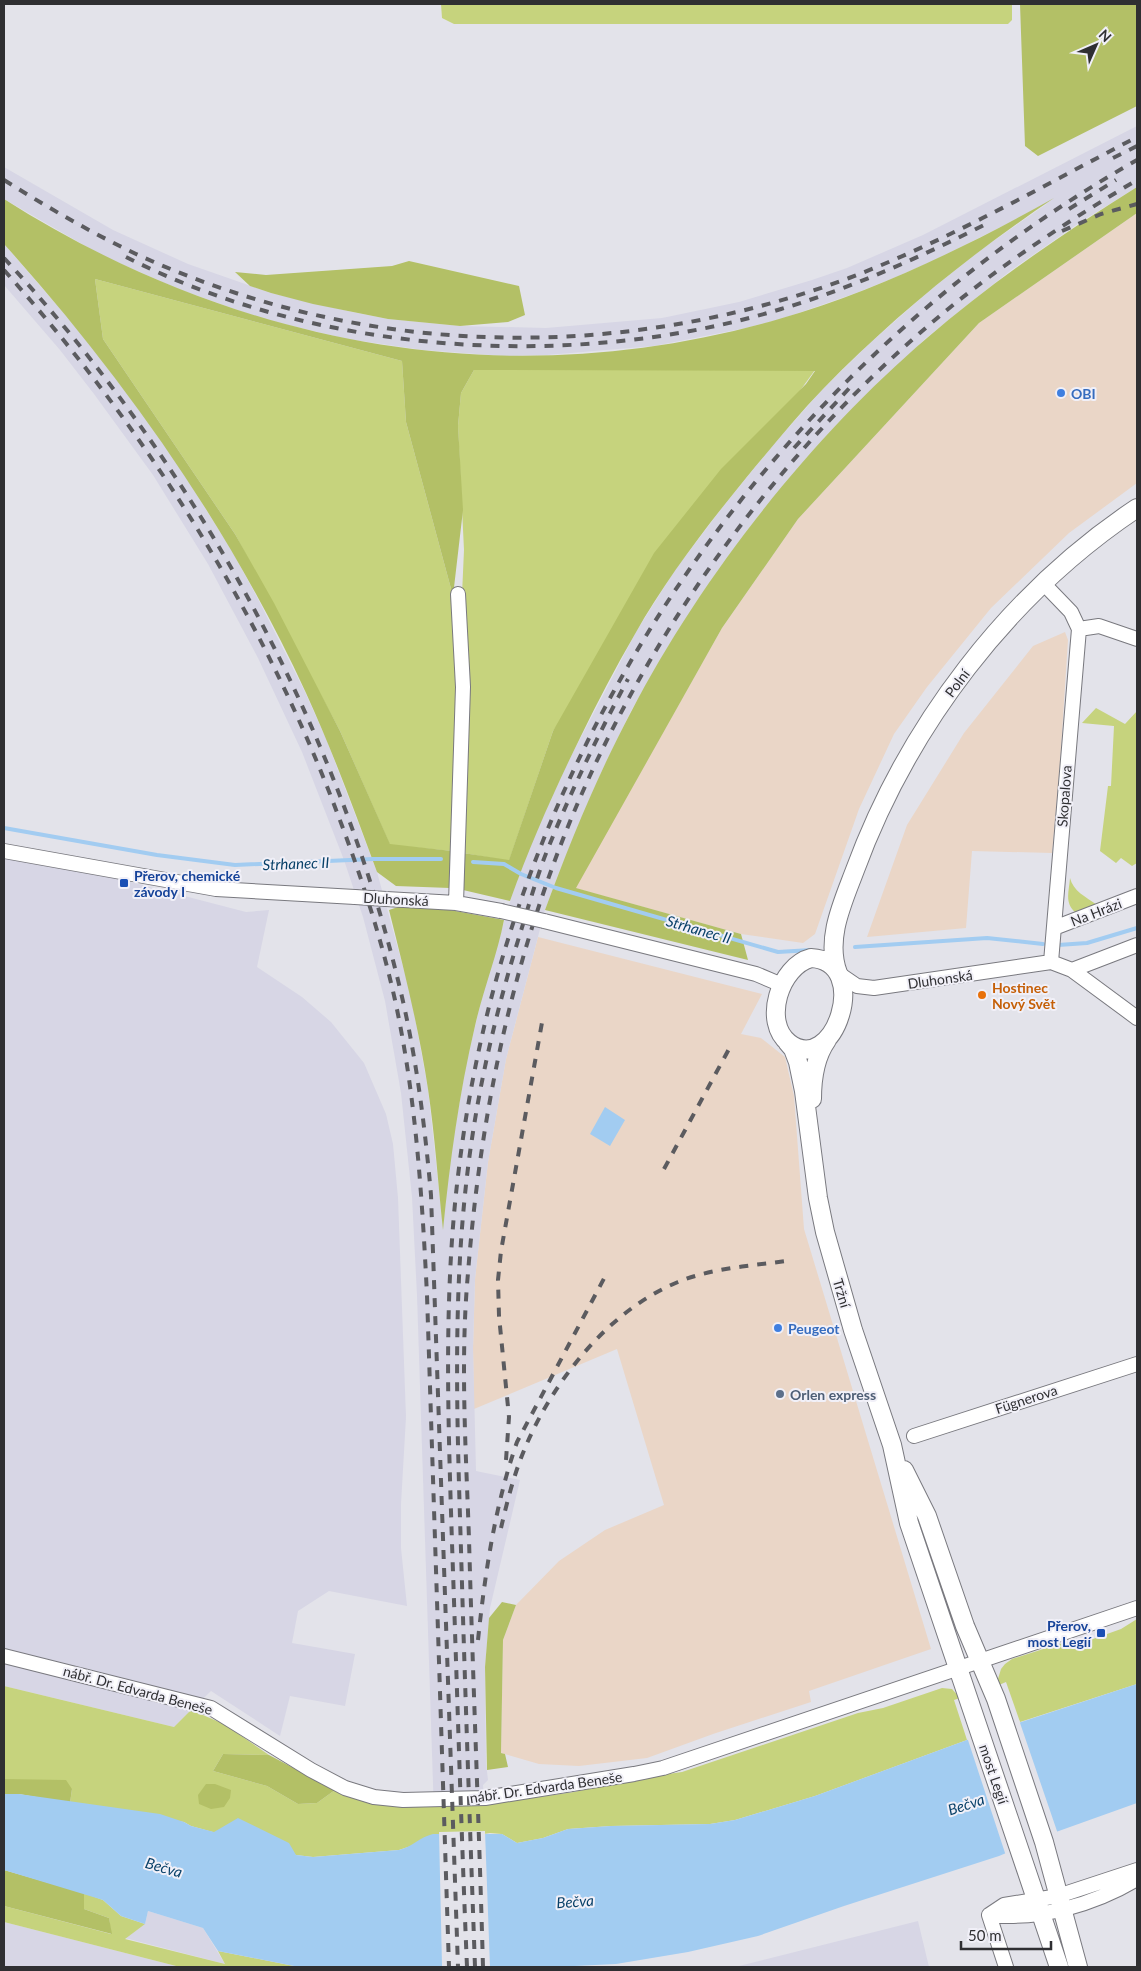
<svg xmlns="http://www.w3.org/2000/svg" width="1141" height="1971" font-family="Lato,sans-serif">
  <rect width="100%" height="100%" fill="#e3e3ea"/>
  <path fill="#ead6c7" d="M1137,213v270l-68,50 -78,75 -64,79 -33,47 -35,75 -44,125 -12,9 -62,-9 -166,-46 147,-260 76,-109 181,-196z
    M1065,632l3,8 -8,124 -8,89 -80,-2 -6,77 -99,9 40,-112 57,-92 69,-87z
    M538,937l224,57 -21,40 20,4 24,19 9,39 10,133 127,420 -122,42 2,11 -98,32 -66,24 -68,8 -40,-2 -38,-11 2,-113 13,-35 43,-44 46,-31 59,-25 -47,-156 -143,60 -1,-61 2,-69 13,-117 18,-103z"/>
  <path fill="#d7d6e5" d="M1137,126v61l-58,36 -69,48 -85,68 -77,75 -49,53 -52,64 -42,58 -39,61 -35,61 -31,64 -42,100 -13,35 -39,149 -18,103 -13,117 -2,69 3,123 44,9 -30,128 -5,59 1,96 2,17 -5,5 7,182h-51l-22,-672 -5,-98 -11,-104 -16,-92 -22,-84 -19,-57 -42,-108 -44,-94 -50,-94 -55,-89 -59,-81 -34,-44 -56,-65v-41l77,89 35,44 59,83 57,91 26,48 47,93 22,49 50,131 34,124 17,93 15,137 7,-68 16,-93 18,-77 30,-99 18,-49 37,-80 67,-128 39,-62 47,-62 52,-64 48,-54 46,-45 60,-53 54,-43 66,-46 -113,57 -39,17 -40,16 -75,26 -35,9 -92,18 -107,9 -43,1 -81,-6 -76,-11 -84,-20 -85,-30 -77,-34 -97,-56v-32l109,63 75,34 83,29 81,19 36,7 72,7 86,2 116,-10 77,-16 73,-22 35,-12 76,-33z
    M4,854l61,11 181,47 23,-2 -12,57 45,30 29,25 33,41 22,51 7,30 5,54 8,219 -5,87v44l6,58 -78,-15 -31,20 -6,32 63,11 -10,52 -55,-10 -10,40 -69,-45 -37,36 -170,-41z
    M148,1911l55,17 22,36 -100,-26 20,-14z
    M918,1921l11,46h-194z
    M4,1922l176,45h-176z"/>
  <path fill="#c6d37d" d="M441,4h571v16l-4,4h-554l-12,-6z
    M95,279l307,82 4,61 47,174 9,-1 2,-45 -6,-124 3,-33 13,-23h341l-262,361 -44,130 -57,-10 -62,-6 -50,-114 -105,-197 -132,-195z
    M1096,708l29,16 12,-13v152l-5,3 -11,-8 -5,5 -16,-12 8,-65h3l3,-60 -32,-3z
    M1070,878c3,13 16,19 27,27l-21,8c-12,-10 -7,-21 -6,-35z
    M1137,1619v65l-117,38 -14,-40 -7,3 -1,-6 3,-10 4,-5 7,-5 47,-15 34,-5 28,-10z
    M4,1686l170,41 17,-17 33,14 45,31 -46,-1 -10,17 54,15 31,18 19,-1 18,-13 10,6 31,7 53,3 97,-7 48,-7 53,-12 55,-8 176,-59 25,-5 59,-20 10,1 8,9 -6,2 13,40 -152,56 -80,24 -25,4 -99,2 -43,3 -25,9 -26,5 -15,-9 -12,-1 -79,13 -12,4 -86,7 -17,-2 -105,-29 -7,-4 -114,-19 2,-14 -68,-10z
    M84,1893l19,7 18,16 24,8 -20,15 100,25 -7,-13 81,16h-119l-176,-45v-16l107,28 -2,-16 -25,-9z"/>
  <path fill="#b3c066" d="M1020,4h117v102l-99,50 -13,-10z
    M1137,187v26l-158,110 -181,196 -76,109 -146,260 165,46 7,26 -203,-50c25,-68 52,-134 86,-198 70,-135 180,-275 296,-374 66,-57 137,-105 210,-151z
    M1054,198c-83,56 -161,119 -231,191 -27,28 -52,59 -77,89 -40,49 -80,101 -111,156 -20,34 -38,69 -55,104 -26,53 -50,107 -70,163l-47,-11v-37l46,7 44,-129 101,-178 67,-84 85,-85 9,-13 -341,-1 -13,23 -3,33 5,84 -10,86 -47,-174 -4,-61 -307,-82 8,60 132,195 39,69 66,128 50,113 62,7 -2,37 -54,-2 -19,-14c-22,-60 -44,-120 -71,-179 -76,-165 -180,-313 -302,-449v-45c235,149 505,198 775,120 97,-28 187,-72 275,-121z
    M409,261l110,25 6,29 -17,7 -48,4 -72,-7 -75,-15 -42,-11 -21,-7 -15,-14 31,3 126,-9z
    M398,907l52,3 54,10c-7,36 -21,70 -29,106 -16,68 -25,135 -32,204 -5,-47 -8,-94 -15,-141 -9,-60 -24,-119 -39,-179z
    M502,1602l14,3 -13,35 -2,113 4,1 3,13 -21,3 -2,-103 4,-49z
    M223,1754l46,1 66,35 -18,13 -19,1 -31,-18 -54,-15z
    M4,1779l62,1 6,9 -2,14 -51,-9h-15z
    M206,1784h9l16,6 -1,8 -6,9 -13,2 -12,-5 -1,-9z
    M4,1870l80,23v16l25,9 3,16 -108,-28z"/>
  <path fill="#a2ccf1" d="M605,1107l20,13 -15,26 -20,-12z
    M1137,1684v119l-81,29 -57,24 -155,50 -86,30 -70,16 -72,12 -62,3h-255l-81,-16 -15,-23 -55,-17 -3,13 -24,-8 -18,-16 -99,-30v-76h15l141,20 24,8 7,4 23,6 24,-14 51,25 7,12 17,2 86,-7c13,-3 21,-13 34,-16h69l15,9 26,-5 25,-9 43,-3 99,-2 25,-4 80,-24 152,-56z"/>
  <path fill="#e3e3ea" d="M1019,1720l39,114 -52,22 -39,-119z
    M485,1831l5,136h-51l3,-1 -3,-134z"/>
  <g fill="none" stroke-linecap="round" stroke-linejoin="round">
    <path stroke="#a2ccf1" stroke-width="4" d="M4,828l153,27 78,10 138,-6h68
      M473,862l31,2 17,10 35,14 222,64 33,-2
      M1058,945l29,-2 50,-15
      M855,947l132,-9 56,6"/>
    <g stroke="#79797f" stroke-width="16">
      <path id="minor" d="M1044,584l27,28 8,17 -28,333
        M1079,629l20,-3 38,13
        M4,851l212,38 139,8
        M386,899l70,4 45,8
        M456,903l7,-216 -5,-93
        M544,921l212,53 26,11
        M1054,928l83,-32
        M1072,970l65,-25
        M838,973l19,13 17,2 177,-26 21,8 65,48
        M914,1436l223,-72
        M4,1656l207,52 100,62 34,18 29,9 29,3 82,-2 149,-24 29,-6 474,-160
        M989,1915l15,-10 54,-9 79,-26
        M989,1915c51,5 104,-10 148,-36
        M989,1915l17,52"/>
    </g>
    <g stroke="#79797f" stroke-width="20">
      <path id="major" d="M811,958c62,3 23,120 -22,85 -27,-21 -9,-77 22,-85z
        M838,973c-13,-34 5,-71 17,-103 53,-144 153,-276 282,-362
        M787,1042l6,7 5,13 6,29 14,107 7,34 28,98 39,115 17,78 150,444
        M812,1099c0,-21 3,-42 15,-59
        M904,1470l23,46 38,110 31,73 48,143 34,125"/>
    </g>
    <use href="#minor" stroke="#fff" stroke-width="14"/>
    <use href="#major" stroke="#fff" stroke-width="18"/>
    <path stroke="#5b5b5f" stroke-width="4" stroke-dasharray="9 9" stroke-linecap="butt" d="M1113,158l24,-12
      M4,180c43,27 86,52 132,74 226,104 481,110 713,24 100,-38 194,-92 288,-141
      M1069,209l47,-29
      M1062,231l39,-17 36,-10
      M126,257c193,98 449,115 655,52 71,-21 137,-51 203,-84
      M4,258c189,204 335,467 398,739 15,65 23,131 29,198l27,772
      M4,270c137,154 248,327 324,519 27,69 51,139 67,211 21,97 27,196 32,295l22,672
      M794,448l61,-66
      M664,1169l65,-120
      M506,1460l3,-43 -10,-101 -1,-36 3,-29 42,-234
      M501,1528c6,-26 13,-54 24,-80 28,-67 84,-138 153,-166 34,-14 72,-16 108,-21
      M478,1640c7,-67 17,-135 39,-198l91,-171
      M467,1967c-6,-141 -10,-283 -15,-424 -4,-127 -9,-256 8,-383 53,-418 312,-793 677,-1000
      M475,1967c-5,-139 -10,-278 -14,-417 -4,-130 -9,-260 8,-390 10,-77 28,-152 51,-226 9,-29 17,-59 29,-88 23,-57 50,-113 79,-167
      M483,1967c-4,-143 -10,-285 -14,-428 -3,-88 -9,-178 -1,-266 10,-129 33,-256 75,-379 71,-212 209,-415 378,-562 66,-58 140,-107 216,-152"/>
    <g stroke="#79797f" stroke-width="16" stroke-linecap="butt">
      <path id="minor-bridge" d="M355,897l31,2
        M501,911l43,10"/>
    </g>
    <use href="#minor-bridge" stroke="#fff" stroke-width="14"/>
  </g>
  <g fill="#3f7fe0" stroke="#f1f0f8" stroke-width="2">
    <circle cx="1061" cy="393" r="5"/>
    <circle cx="778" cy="1328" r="5"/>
  </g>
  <g fill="#1a4fb4" stroke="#f1f0f8" stroke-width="2">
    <rect x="119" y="878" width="10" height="10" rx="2.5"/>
    <rect x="1096" y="1628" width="10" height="10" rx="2.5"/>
  </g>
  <circle fill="#e8710a" stroke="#f1f0f8" stroke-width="2" cx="982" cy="995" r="5"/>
  <circle fill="#5c6f8a" stroke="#f1f0f8" stroke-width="2" cx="780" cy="1394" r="5"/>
  <g text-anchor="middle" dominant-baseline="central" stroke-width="4" stroke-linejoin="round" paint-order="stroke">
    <g font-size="14" font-weight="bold" fill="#366cbe" stroke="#f1f0f8" text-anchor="start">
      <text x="1071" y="393">OBI</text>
      <text x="788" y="1328">Peugeot</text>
    </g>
    <g font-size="14" fill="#2f2f32" stroke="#f1f0f8">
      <text transform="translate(957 683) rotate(-53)">Polní</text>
      <text transform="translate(1064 796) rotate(-86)">Skopalova</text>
      <text transform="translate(396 899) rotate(3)">Dluhonská</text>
      <text transform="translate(1096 912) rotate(-21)">Na Hrázi</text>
      <text transform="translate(940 979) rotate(-8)">Dluhonská</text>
      <text transform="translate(842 1293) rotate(73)">Tržní</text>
      <text transform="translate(1026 1399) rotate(-18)">Fügnerova</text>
      <text transform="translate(138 1690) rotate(15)">nábř. Dr. Edvarda Beneše</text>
      <text transform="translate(994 1774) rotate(71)">most Legií</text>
      <text transform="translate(546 1787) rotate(-8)">nábř. Dr. Edvarda Beneše</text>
    </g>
    <g font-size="14" font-weight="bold" fill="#164399" stroke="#f1f0f8" text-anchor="start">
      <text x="134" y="875">Přerov, chemické<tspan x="134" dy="16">závody I</tspan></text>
      <text x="1091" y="1625" text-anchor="end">Přerov,<tspan x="1091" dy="16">most Legií</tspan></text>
    </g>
    <g font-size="14" font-weight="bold" fill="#c56008" stroke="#f1f0f8" text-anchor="start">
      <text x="992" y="987">Hostinec<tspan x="992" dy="16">Nový Svět</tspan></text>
    </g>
    <g font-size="14" font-weight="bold" fill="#4e5e75" stroke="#f1f0f8" text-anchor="start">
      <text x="790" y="1394">Orlen express</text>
    </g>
    <g font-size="15" font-style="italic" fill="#094169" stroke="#f1f0f8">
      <text transform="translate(296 863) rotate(-2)">Strhanec II</text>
      <text transform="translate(699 929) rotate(16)">Strhanec II</text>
      <text transform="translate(966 1804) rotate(-18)">Bečva</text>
      <text transform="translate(164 1867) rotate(16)">Bečva</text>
      <text transform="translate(575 1901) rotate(-4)">Bečva</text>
    </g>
  </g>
  <rect width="1141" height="1971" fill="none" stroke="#2f2f32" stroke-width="10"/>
  <g transform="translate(1096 45) rotate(45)" stroke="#f1f0f8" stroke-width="4" paint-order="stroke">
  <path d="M0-4L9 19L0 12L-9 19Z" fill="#2f2f32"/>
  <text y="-8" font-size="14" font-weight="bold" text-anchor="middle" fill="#2f2f32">N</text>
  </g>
  <path d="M961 1941v8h90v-8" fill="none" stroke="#2f2f32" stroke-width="2.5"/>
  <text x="968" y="1941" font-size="15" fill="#2f2f32" stroke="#f1f0f8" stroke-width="4" paint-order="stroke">50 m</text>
</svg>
